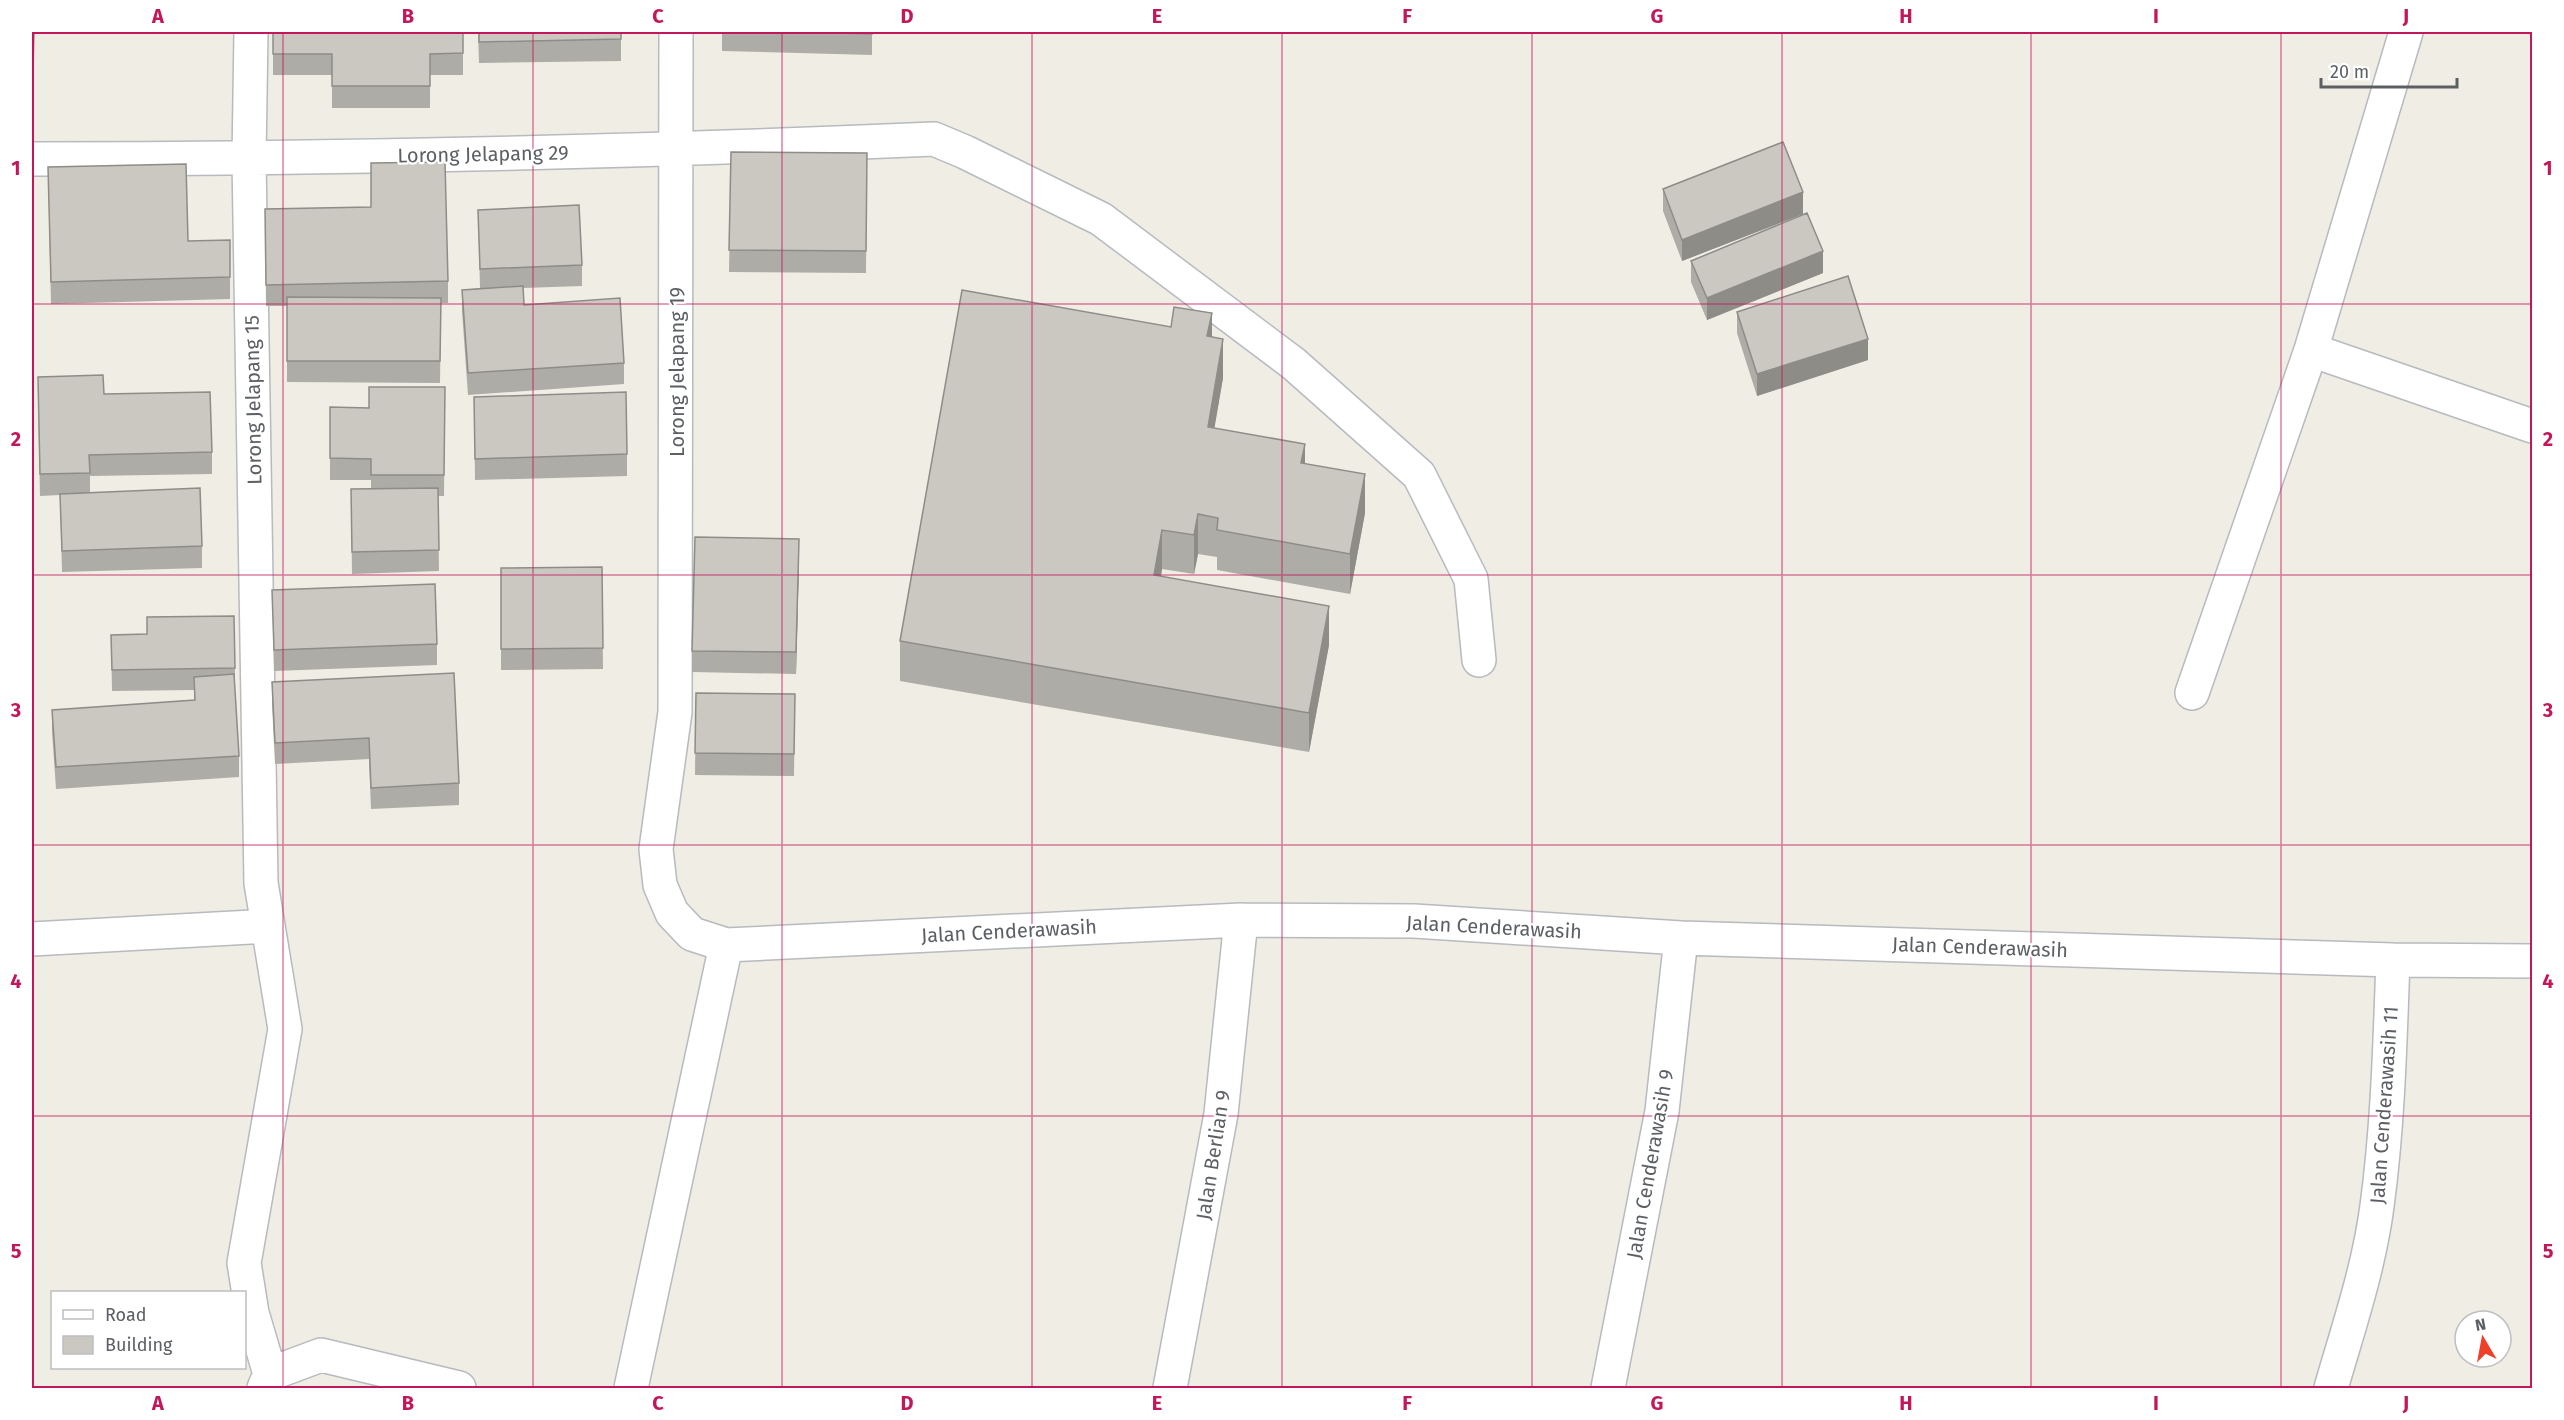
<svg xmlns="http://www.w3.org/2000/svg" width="2564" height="1420" font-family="'Fira Sans',sans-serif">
  <rect width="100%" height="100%" fill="#efede4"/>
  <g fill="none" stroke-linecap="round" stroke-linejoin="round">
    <g stroke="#b7babe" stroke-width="36">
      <path id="minor" d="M251,32l-2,127 12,724 24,146 -41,234 8,50 18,61
        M676,32l-1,680 -19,137 4,36 12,28 20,21 34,11 515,-25 173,1 267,17 712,22 139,1
        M32,159c301,0 601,-7 902,-20l31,13 136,67 193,145 125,111 52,104 8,81
        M2311,350l95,-318
        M2192,693l119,-343 221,76
        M32,939l236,-13
        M264,1388l6,-14 51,-19 138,33
        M631,1388l95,-443
        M1170,1388l51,-274 20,-194
        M1608,1388l54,-277 19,-173
        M2331,1388c17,-59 38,-120 46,-182 11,-81 13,-164 16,-246"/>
    </g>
    <use href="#minor" stroke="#fff" stroke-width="33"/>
  </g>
  <path fill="#aeaca6" d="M32,32h2l-1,59h-1z
    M273,32h190v43h-33v33h-98v-33h-59z
    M478,32h143v29l-142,2z
    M722,32h150v23l-150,-4z
    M731,152l136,1 -1,120 -137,-1z
    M48,167l140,74 42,-1v59l-179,5z
    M1663,189l140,25 -121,47 -19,-50z
    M265,209l183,72v22h-7l-1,80 -153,-1v-76h-21z
    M478,210l104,55v21l-59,2 1,17 100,58v21l-156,11 -6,-84v-21l18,-2z
    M1691,261l132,12 -116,47 -16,-38z
    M1737,312l131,48 -111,36 -20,-63z
    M1212,337l11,41 -9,50 91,36 60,49 -15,81 -133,-24v-13l-19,-3 -4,20 -32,-5 -1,7 168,69 -20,107 -409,-71v-40z
    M445,387l-1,109h-6l1,75 -87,3 -1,-85h20v-9h-41v-73l39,1z
    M104,394l108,58v22l-122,2v16l112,54v22l-140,4 -2,-77 -20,1 -2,-98z
    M474,397l153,57v22l-152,4z
    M32,475h1v104h-1z
    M799,560l-3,114 -104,-2v-21z
    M602,567l1,102 -102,1v-102z
    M272,590l165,54v21l-163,6z
    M147,617l88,51v22l4,66v21l-183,12 -4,-58v-21l142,-9v-11l-82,1 -1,-56 36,-1z
    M272,682l187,101v22l-88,4 -2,-50 -94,5 -3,-60z
    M696,693l99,1 -1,82 -99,-1z"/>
  <path fill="#8d8c87" d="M1803,192v22l-121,47v-21z
    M1823,251v22l-116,47v-22z
    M1212,313v40l-5,-17z
    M1223,339v39l-15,88v-39z
    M1868,339v21l-111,36v-22z
    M1305,444v39l-4,-20z
    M1365,474v39l-15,81v-40z
    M1198,514v40l-4,20v-39z
    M1162,530v39l-8,45v-39z
    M799,539v21l-3,114v-22z
    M1329,606v39l-20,107v-39z"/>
  <path fill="#cac8c1" stroke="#8d8c87" stroke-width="1.5" d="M32,32h2l-1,37h-1z
    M273,32h190v21l-33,1v32h-98v-32h-59z
    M479,32h142v7l-142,3z
    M803,32h69v2z
    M1783,142l20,50 -121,48 -19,-51z
    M731,152l136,1 -1,98 -137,-1z
    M445,162l3,119 -182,4 -1,-76 106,-2v-44z
    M186,164l2,77 42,-1v37l-179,5 -3,-115z
    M579,205l3,60 -102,4 -2,-59z
    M1807,213l16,38 -116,47 -16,-37z
    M1848,276l20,63 -111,35 -20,-62z
    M523,286l1,19 96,-7 4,65 -156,10 -6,-83z
    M962,290l209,37 3,-20 38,6 -5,23 16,3 -15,88 97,17 -4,19 64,11 -15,80 -133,-24 1,-12 -20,-4 -4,21 -32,-5 -8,45 175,31 -20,107 -409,-72z
    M287,297l154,1 -1,63h-153z
    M103,375l1,19 106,-2 2,60 -123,3 1,18 -50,1 -2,-97z
    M369,387h76l-1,88h-73v-16l-41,-1v-51l39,1z
    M626,392l1,62 -152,5 -1,-62z
    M32,475h1v82l-1,1z
    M200,488l2,58 -140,5 -2,-57z
    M438,488l1,62 -87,2 -1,-63z
    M695,537l104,2 -3,113 -104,-1z
    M602,567l1,81 -102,1v-81z
    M435,584l2,60 -163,6 -2,-60z
    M234,616l1,52 -123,2 -1,-35 36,-1v-17z
    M454,673l5,110 -88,5 -2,-50 -94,5 -3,-61z
    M234,674l5,82 -183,11 -4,-57 143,-10 -1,-23z
    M696,693l99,1 -1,60 -99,-1z"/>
  <path fill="none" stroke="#c2185b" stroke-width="1.5" stroke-opacity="0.55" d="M283,32v1356M533,32v1356M782,32v1356M1032,32v1356M1282,32v1356M1532,32v1356M1782,32v1356M2031,32v1356M2281,32v1356M32,304h2500M32,575h2500M32,845h2500M32,1116h2500"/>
  <g text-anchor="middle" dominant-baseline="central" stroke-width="4.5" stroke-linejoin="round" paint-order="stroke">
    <g font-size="20" fill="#5c6065" stroke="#fff">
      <text transform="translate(483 154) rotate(-1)">Lorong Jelapang 29</text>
      <text transform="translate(677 372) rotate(-90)">Lorong Jelapang 19</text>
      <text transform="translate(253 400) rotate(-91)">Lorong Jelapang 15</text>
      <text transform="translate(1494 927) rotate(3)">Jalan Cenderawasih</text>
      <text transform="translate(1009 931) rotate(-3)">Jalan Cenderawasih</text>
      <text transform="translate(1980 947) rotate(2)">Jalan Cenderawasih</text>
      <text transform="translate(2384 1105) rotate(-86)">Jalan Cenderawasih 11</text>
      <text transform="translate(1213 1155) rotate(-81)">Jalan Berlian 9</text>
      <text transform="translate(1650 1164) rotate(-80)">Jalan Cenderawasih 9</text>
    </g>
  </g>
  <rect width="2564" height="1420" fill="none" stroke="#ffffff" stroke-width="66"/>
  <rect x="51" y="1291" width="195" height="78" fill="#ffffff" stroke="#bebfc1" stroke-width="1.5"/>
  <rect x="63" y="1310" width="30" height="9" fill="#ffffff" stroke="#bebfc1" stroke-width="1.5"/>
  <text x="105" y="1321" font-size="18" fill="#5c6065">Road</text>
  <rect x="63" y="1336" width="30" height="18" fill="#cac8c1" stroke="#bebfc1" stroke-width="1.5"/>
  <text x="105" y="1351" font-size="18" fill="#5c6065">Building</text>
  <g transform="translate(2483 1339) rotate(350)"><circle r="28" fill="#ffffff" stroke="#bebfc1" stroke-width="1.5"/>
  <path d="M0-4.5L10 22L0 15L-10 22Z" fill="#ef412a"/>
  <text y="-9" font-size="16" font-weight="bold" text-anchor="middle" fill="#5c6065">N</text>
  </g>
  <path d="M2321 78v9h136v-9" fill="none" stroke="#5c6065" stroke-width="3"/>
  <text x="2330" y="78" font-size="18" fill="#5c6065" stroke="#ffffff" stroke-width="4.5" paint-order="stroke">20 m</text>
  <rect x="33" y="33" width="2498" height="1354" fill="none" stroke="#c2185b" stroke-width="2"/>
  <g font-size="20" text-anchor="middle" font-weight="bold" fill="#c2185b">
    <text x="158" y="23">A</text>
    <text x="408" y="23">B</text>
    <text x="658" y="23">C</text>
    <text x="907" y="23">D</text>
    <text x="1157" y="23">E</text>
    <text x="1407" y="23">F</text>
    <text x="1657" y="23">G</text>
    <text x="1906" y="23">H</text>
    <text x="2156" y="23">I</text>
    <text x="2406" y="23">J</text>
    <text x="16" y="175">1</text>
    <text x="2548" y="175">1</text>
    <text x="16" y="446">2</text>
    <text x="2548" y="446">2</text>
    <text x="16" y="717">3</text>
    <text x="2548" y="717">3</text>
    <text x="16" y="988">4</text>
    <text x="2548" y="988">4</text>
    <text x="16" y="1258">5</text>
    <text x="2548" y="1258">5</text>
    <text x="158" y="1410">A</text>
    <text x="408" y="1410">B</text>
    <text x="658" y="1410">C</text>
    <text x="907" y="1410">D</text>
    <text x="1157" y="1410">E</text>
    <text x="1407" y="1410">F</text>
    <text x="1657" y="1410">G</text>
    <text x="1906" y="1410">H</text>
    <text x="2156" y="1410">I</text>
    <text x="2406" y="1410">J</text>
  </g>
</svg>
